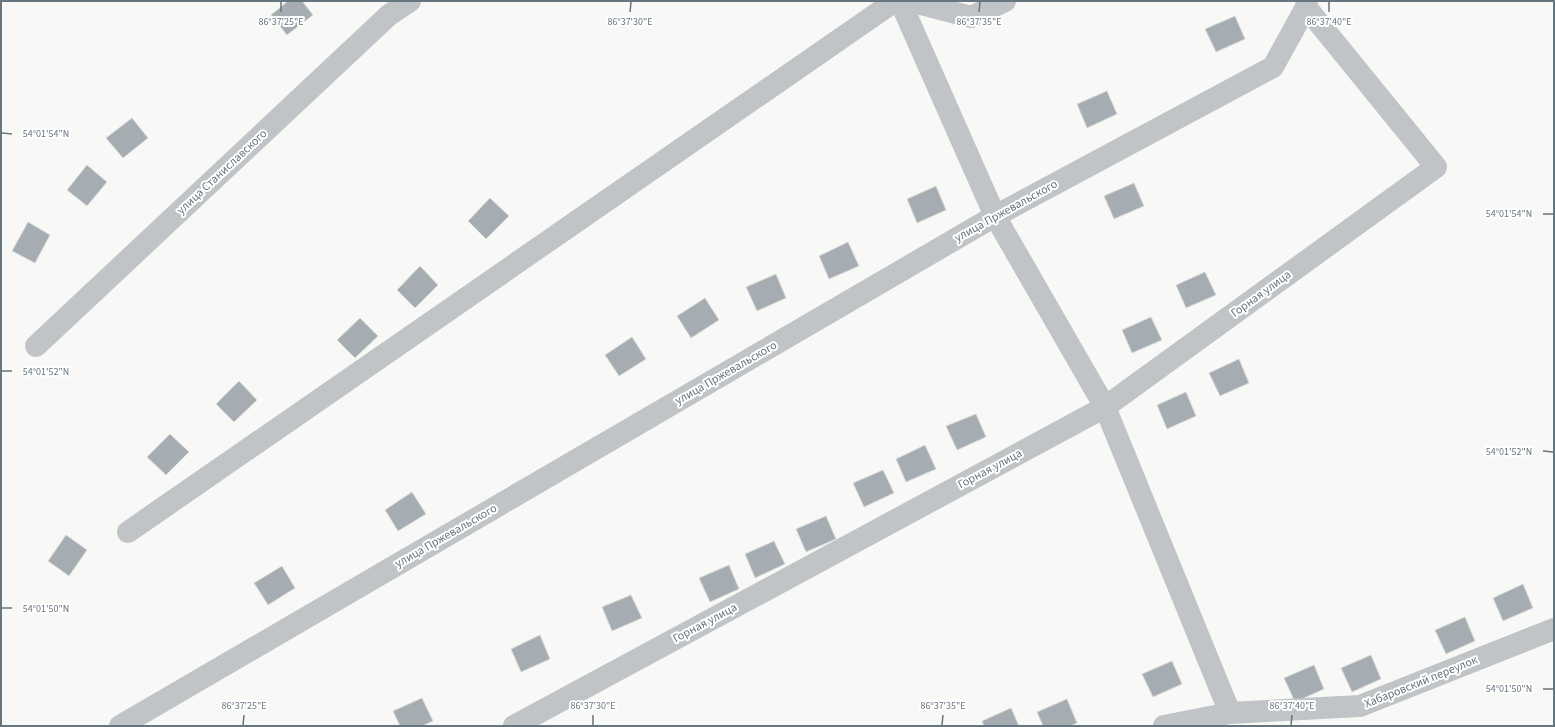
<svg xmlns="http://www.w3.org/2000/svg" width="1555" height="727" font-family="'Source Sans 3',sans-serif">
  <rect width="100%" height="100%" fill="#f8f8f6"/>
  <path fill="#a5adb2" stroke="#dadad8" d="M288,1h14l11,14 -26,20 -16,-20z
    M1235,16l10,23 -29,13 -11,-23z
    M1107,91l10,23 -30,14 -10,-24z
    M132,118l16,20 -25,20 -17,-20z
    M87,165l20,17 -20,24 -20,-16z
    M1134,183l10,23 -30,13 -10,-23z
    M936,186l10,24 -29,13 -10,-24z
    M490,198l19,18 -23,23 -18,-18z
    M28,222l22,13 -15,28 -23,-12z
    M848,242l11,24 -30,13 -10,-23z
    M420,266l18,19 -23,23 -18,-18z
    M1205,272l11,23 -30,13 -10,-23z
    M776,274l10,24 -29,13 -11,-24z
    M705,298l14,22 -28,18 -14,-22z
    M1151,317l11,23 -30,13 -10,-23z
    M360,318l18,18 -23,22 -18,-18z
    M632,337l14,22 -27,17 -14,-21z
    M1239,359l10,24 -29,13 -11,-23z
    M239,381l18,19 -23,22 -18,-18z
    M1186,392l10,24 -29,13 -10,-24z
    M976,414l10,23 -29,13 -11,-24z
    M170,434l19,18 -23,23 -19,-18z
    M925,445l11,24 -30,13 -10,-23z
    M883,470l11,23 -30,14 -11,-24z
    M412,492l14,22 -28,17 -13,-21z
    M826,516l10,23 -30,13 -10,-23z
    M66,535l21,15 -18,26 -21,-15z
    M774,541l11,23 -30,14 -10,-24z
    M729,565l10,24 -29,13 -11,-24z
    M282,566l13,22 -27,17 -14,-22z
    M1523,584l10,24 -30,13 -10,-23z
    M631,595l11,23 -30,13 -10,-24z
    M1465,617l10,24 -29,13 -11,-24z
    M540,635l10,24 -29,13 -10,-23z
    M1371,655l10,24 -29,13 -11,-24z
    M1172,661l10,23 -29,13 -11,-23z
    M1314,665l10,24 -29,13 -11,-24z
    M422,698l11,23 -11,5h-22l-7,-15z
    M1067,699l10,24 -7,3h-27l-6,-14z
    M1011,708l8,18h-35l-2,-5z"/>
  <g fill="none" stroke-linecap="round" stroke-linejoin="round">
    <path stroke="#c0c4c7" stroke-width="22" d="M900,1l95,215 110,191 125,306
      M910,1l61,16 34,-16
      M36,346l353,-331 21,-14
      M128,532l767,-531
      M120,726l875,-510 278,-149 33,-60 1,-6
      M514,726l591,-319 331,-240 -130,-160
      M1164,726l66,-13 130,-7 194,-77"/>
  </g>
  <path fill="none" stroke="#66757e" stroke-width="1.5" d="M281,12v-10M630,12l1,-10M979,12l1,-10M1329,12v-10M2,133l10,1M1543,214h10M2,371h10M1543,451l10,1M2,608h10M1543,689h10M243,725l1,-10M593,725v-10M942,725l1,-10M1291,725l1,-10"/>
  <g text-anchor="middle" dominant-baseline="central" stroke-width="4" stroke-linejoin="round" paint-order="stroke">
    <g font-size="12" fill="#66757e" stroke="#fff">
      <text transform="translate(222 172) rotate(-43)">улица Станиславского</text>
      <text transform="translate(1006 211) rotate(-29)">улица Пржевальского</text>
      <text transform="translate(1261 294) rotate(-36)">Горная улица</text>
      <text transform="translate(726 373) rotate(-30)">улица Пржевальского</text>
      <text transform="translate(990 469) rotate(-28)">Горная улица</text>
      <text transform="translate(446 536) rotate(-30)">улица Пржевальского</text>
      <text transform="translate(705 623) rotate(-28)">Горная улица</text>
      <text transform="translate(1421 682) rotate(-22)">Хабаровский переулок</text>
    </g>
  </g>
  <g font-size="10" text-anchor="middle" fill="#66757e" stroke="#fff" stroke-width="4" stroke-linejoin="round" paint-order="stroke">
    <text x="281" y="25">86°37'25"E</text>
    <text x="630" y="25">86°37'30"E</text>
    <text x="979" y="25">86°37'35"E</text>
    <text x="1329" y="25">86°37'40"E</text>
    <text x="46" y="137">54°01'54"N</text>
    <text x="1509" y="217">54°01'54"N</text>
    <text x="46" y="375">54°01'52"N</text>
    <text x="1509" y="455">54°01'52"N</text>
    <text x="46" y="612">54°01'50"N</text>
    <text x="1509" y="692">54°01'50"N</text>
    <text x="244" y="709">86°37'25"E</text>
    <text x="593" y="709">86°37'30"E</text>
    <text x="943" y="709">86°37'35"E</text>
    <text x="1292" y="709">86°37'40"E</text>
  </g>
  <rect width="1555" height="727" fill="none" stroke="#66757e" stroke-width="4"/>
</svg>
